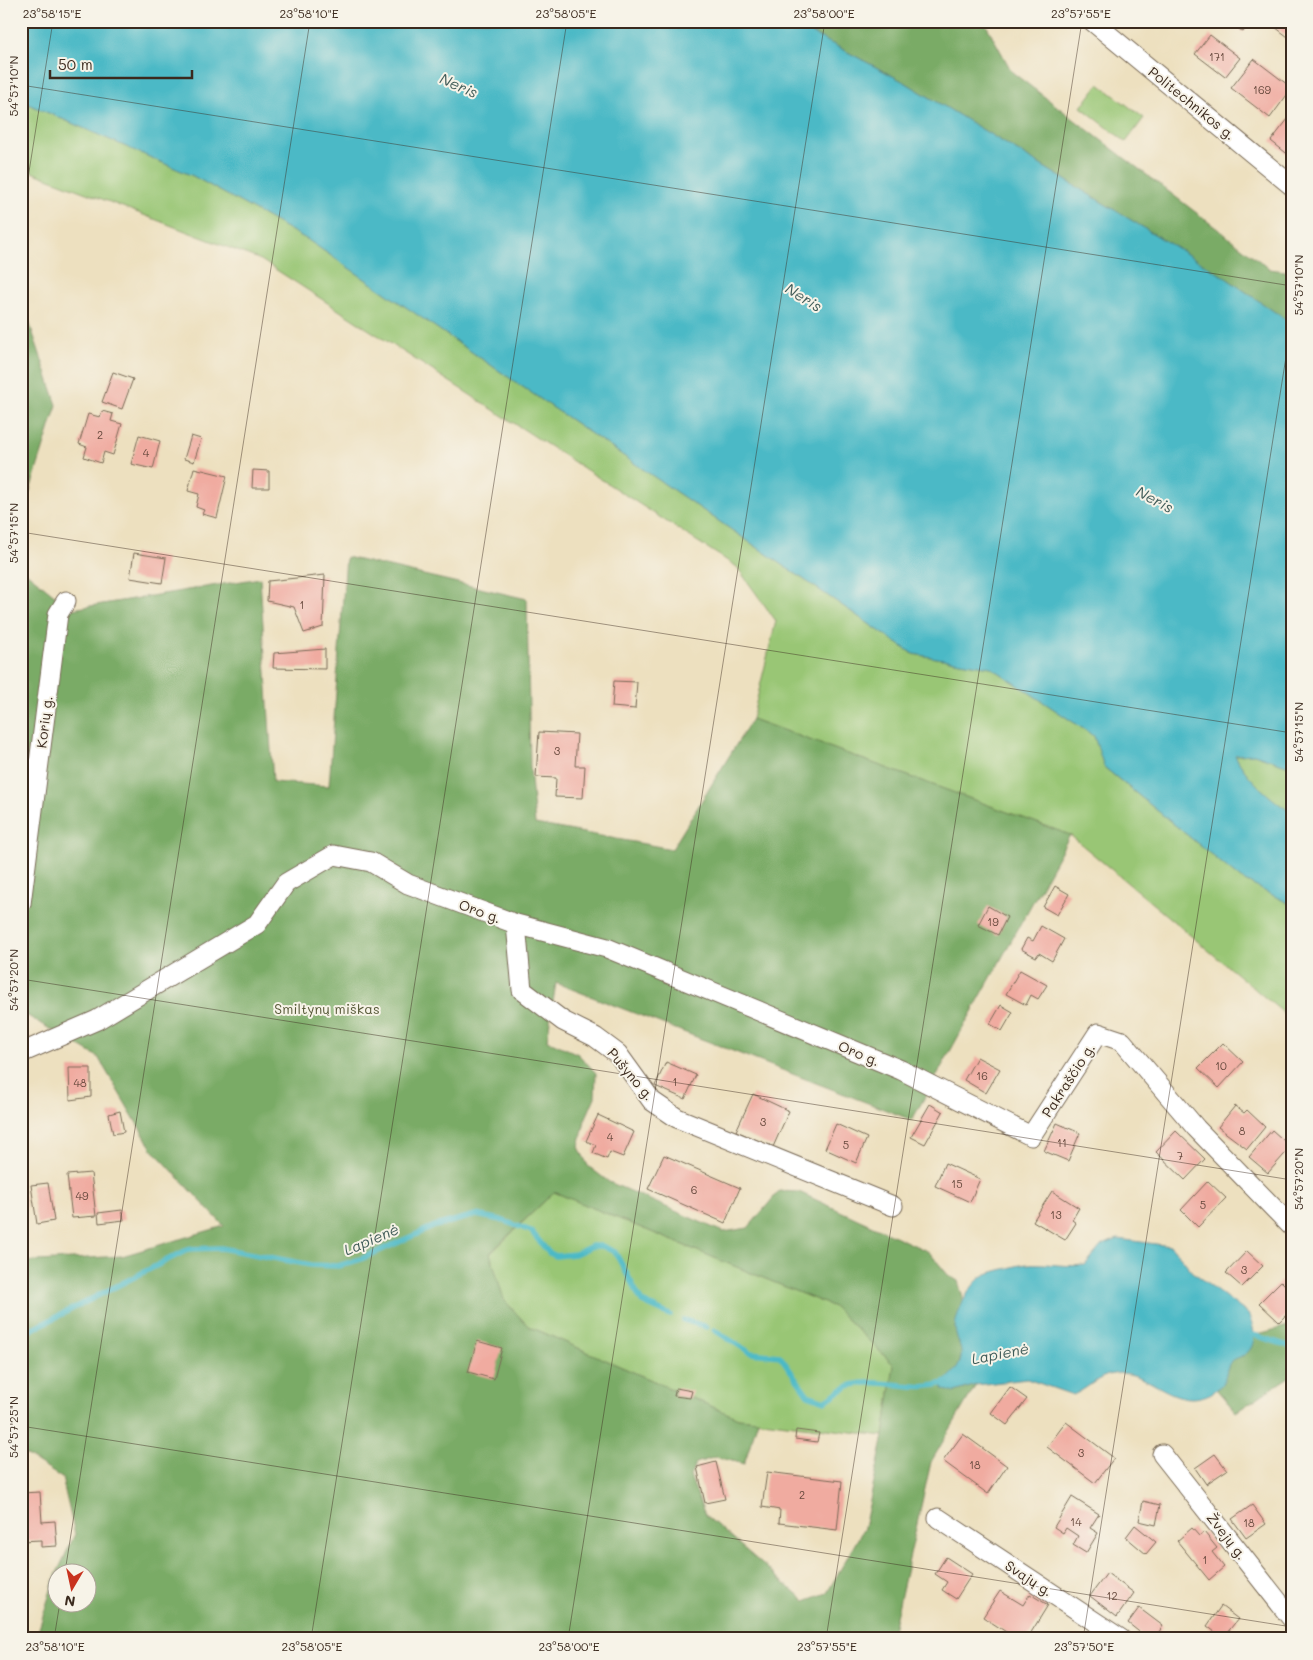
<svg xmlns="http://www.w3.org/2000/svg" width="1313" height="1660" font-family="Mali,sans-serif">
  <rect width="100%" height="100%" fill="#f7f3e8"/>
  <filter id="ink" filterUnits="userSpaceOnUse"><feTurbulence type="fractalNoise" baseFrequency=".02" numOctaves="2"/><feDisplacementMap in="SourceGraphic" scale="10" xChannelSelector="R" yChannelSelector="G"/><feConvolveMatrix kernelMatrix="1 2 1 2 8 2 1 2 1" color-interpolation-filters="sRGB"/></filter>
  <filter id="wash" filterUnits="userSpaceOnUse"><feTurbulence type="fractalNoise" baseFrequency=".0096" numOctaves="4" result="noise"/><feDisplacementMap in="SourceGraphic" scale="20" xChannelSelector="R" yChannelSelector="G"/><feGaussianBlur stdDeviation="1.12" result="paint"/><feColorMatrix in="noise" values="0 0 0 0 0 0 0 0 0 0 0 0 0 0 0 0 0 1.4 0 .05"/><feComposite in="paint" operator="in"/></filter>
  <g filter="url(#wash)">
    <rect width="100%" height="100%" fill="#ede0bf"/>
    <path fill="#99c674" stroke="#6a7849" d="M1099,84l45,34 -18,24 -45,-35z
      M21,101l172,75 115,64 605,414 78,13 103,69 11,32 136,111 51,26v115l-222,-185 -318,-116 24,-98 -39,-54 -476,-307 -240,-92z
      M1254,754l38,13v46c-22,-14 -46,-35 -57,-58z
      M554,1192l280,115 60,58 -10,71 -146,-18 -210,-92 -24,-26 -14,-46z"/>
    <path fill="#7aab66" stroke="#5a6a42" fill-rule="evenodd" d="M789,21h195l28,51 258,197 22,3v52l-69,-48 -317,-193z
      M21,298l36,107 -36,114z
      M346,557l181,42 3,168 5,57 137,25 80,-130 318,116 -158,285 -356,-137 -9,57 31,14 18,19 -1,24 -10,23 -6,27 9,19 21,16 114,50 25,-4 31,-37 20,1 130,60 19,23 10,6 5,17 -8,30 7,24 -3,14 -7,10 3,16 21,-7 -45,77 -40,177h-860l6,-4 18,-58 20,-43 -13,-56 -41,-26v-190l101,-6 102,-30 -72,-77 -54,-92 -72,-42 -5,2v-449l51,41 188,-31 13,204 56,4zM554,1192l280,115 60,58 -10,71 -20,92 -37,65 -22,8 -100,-86 -15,-39 6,-13 20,-6 28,7 14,-44 -20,-2 -210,-92 -24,-26 -14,-47zM58,1572h30v30h-30z
      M1292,1325v50l-56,37 -19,-22c6,-9 7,-17 12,-26 10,-14 21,-4 25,-29z"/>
    <path fill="#4cb9c6" stroke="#447272" d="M21,21h768l117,62 317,193 69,48v443l-38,-13 -19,1c11,23 36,44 57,58v92l-51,-26 -137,-112 -10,-31 -103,-69 -78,-13 -605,-414 -115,-64 -172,-75z
      M1118,1239l53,7 22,26 55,42c7,13 10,33 -4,41 -5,3 -10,3 -14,8 -4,5 -3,11 -6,17 -5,12 -20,18 -32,18 -29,0 -49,-30 -79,-24 -15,2 -27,16 -40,21l-46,-16 -51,6 -21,7 -12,-2 -3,-6c13,-9 25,-20 20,-37 -1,-6 -5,-13 -5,-18 0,-16 15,-45 28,-53 9,-5 23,-7 33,-10 22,-6 46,2 69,-1l17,-20z"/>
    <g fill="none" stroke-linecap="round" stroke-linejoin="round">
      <path stroke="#4cb9c6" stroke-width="5.5" d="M684,1320l23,7
        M714,1330l37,23 29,3 28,39 17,6c8,-5 18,-13 27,-16 30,-8 65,9 94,-3
        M21,1335l168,-86 32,-1 90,17 27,1 23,-7 74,-33 41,-11 25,5 30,11 18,22 7,3 19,-2 17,-8h10l13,6 27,50 28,13
        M1247,1335h7l38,12
        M21,1580l2,5 -2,16"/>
    </g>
    <g id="blocks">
      <path fill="#f0aba0" d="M1229,21h23l-9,11z
        M1279,21h13v19l-17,-13z
        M1210,35l30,23 -15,19 -30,-23z
        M1254,59l38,29 -22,30 -39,-30z
        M1288,119l4,3 -2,34 -19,-15z
        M113,372l20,7 -11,30 -20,-7z
        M102,411l11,3 -2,7 11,3 -9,31 -9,-3 -3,11 -17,-6 3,-10 -8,-3 9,-30 12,3z
        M139,435l21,6 -7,28 -22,-5z
        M191,436l10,3 -7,23 -10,-3z
        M194,468l33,8 -10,42 -15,-4 2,-4 -8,-3 3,-13 -11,-3z
        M253,470l16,1v17h-17z
        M134,553l32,5 -4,25 -32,-5z
        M325,575l-2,52 -19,6 -10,-26 -27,-6 1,-20z
        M325,649v20l-52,-1 1,-15z
        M614,681l23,1 -2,27 -23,-2z
        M539,732l38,2 -2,32h10l-2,32 -28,-1 1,-19 -20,-1z
        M1055,886l14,8 -12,21 -14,-8z
        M988,906l19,11 -9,18 -20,-10z
        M1041,926l23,13 -12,22 -13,-8 -3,4 -15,-8 6,-11 6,3z
        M1020,970l27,15 -9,14 -7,-4 -5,10 -20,-11z
        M1001,1005l12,7 -11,19 -12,-7z
        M1223,1043l20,19 -24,26 -21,-20z
        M977,1057l23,12 -14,24 -22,-13z
        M666,1062l30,13 -11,24 -30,-13z
        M69,1068h22v29l-21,3z
        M753,1094l36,17 -16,36 -37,-16z
        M930,1104l13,8 -18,32 -14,-7z
        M1235,1106l9,7 3,-3 18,17 -18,22 -29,-22z
        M120,1111l4,21 -11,2 -4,-20z
        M598,1115l36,17 -11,25 -13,-5 -3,7 -14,-6 3,-8 -10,-4z
        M1057,1123l23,10 -12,28 -24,-10z
        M836,1124l31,14 -11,25 -31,-14z
        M1272,1130l19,17 -23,26 -19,-16z
        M1176,1131l29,28 -20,21 -29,-28z
        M664,1155l76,33 -15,35 -77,-34z
        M945,1163l35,16 -10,23 -35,-16z
        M91,1173l5,43 -24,2 -5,-43z
        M1208,1181l18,17 -28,29 -17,-17z
        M48,1183l6,38 -17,3 -6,-39z
        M1052,1191l27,17 -7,12 4,3 -11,17 -32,-19z
        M21,1196h3l2,27h-5z
        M122,1210l2,10 -25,3 -1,-10z
        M1247,1251l16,15 -21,21 -16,-14z
        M1281,1281l11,11v17l-13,13 -20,-19z
        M477,1341l25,7 -8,31 -26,-7z
        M1010,1387l17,12 -20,26 -16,-12z
        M676,1388l16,3 -2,7 -16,-2z
        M1066,1422l48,36 -19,25 -48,-36z
        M796,1430l23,3 -2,9 -22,-3z
        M963,1434l44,32 -19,28 -45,-33z
        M1215,1454l12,16 -21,14 -11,-16z
        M716,1462l9,37 -20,4 -8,-36z
        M767,1472l75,9 -5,49 -58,-7 1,-13 -18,-3z
        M40,1492l2,30 13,-1 2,25 -16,1v-7l-20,1v-48z
        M1072,1497l27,17 -9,14 8,5 -12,20 -13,-8 5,-9 -12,-8 -3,5 -9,-6z
        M1143,1501l17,4 -4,20 -17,-4z
        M1252,1505l14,19 -20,14 -14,-19z
        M1135,1525l21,17 -10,12 -20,-17z
        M1192,1528l7,8 5,-4 13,16 -5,4 12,15 -15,13 -32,-39z
        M946,1557l26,17 -16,25 -14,-9 5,-8 -12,-8z
        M1107,1573l27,20 -17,24 -27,-21z
        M1000,1591l23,14 7,-11 18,11 -21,34h-10l-34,-22z
        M1221,1606l17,13 -15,19 -16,-12z
        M1139,1608l24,18 -9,13h-6l-20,-16z"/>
    </g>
  </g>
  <g filter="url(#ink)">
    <use href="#blocks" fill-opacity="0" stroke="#796a56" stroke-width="1"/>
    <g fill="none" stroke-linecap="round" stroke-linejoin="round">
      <g stroke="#796a56" stroke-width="21">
        <path id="street" d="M1092,21l200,165
          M21,904l37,-290 8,-13
          M516,924l6,66 41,31 32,16 23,17 34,47 25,17 216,88
          M21,1053l76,-33 160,-96 29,-41 48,-28 37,7 37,22 108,40 91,24 294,122 130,66 67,-103 24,8 74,87 96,99
          M1162,1454l130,165
          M938,1518l183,121"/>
      </g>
      <use href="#street" stroke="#fff" stroke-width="19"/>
    </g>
  </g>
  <path fill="none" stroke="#3b2a1e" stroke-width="1" stroke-opacity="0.45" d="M21,85l1271,201M21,222l32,-201M21,532l1271,201M21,979l1271,201M21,1426l1271,201M65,1572l245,-1551M54,1639l6,-37M311,1639l256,-1618M568,1639l257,-1618M826,1639l256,-1618M1083,1639l209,-1320"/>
  <g text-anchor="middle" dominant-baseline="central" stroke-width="4" stroke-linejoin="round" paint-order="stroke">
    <g font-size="11" fill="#684a3e">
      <text x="1217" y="56">171</text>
      <text x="1262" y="89">169</text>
      <text x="100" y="434">2</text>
      <text x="146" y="452">4</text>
      <text x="302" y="604">1</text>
      <text x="557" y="750">3</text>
      <text x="993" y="921">19</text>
      <text x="1221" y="1065">10</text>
      <text x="982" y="1075">16</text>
      <text x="675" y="1081">1</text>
      <text x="80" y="1082">48</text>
      <text x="763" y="1121">3</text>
      <text x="1242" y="1130">8</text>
      <text x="610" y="1136">4</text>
      <text x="1062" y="1142">11</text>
      <text x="846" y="1144">5</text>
      <text x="1180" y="1155">7</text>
      <text x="957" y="1183">15</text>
      <text x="694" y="1189">6</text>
      <text x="82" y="1195">49</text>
      <text x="1203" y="1204">5</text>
      <text x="1056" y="1214">13</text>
      <text x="1244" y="1269">3</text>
      <text x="1081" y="1452">3</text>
      <text x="975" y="1464">18</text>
      <text x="802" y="1494">2</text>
      <text x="1076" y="1521">14</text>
      <text x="1249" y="1522">18</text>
      <text x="1205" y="1559">1</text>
      <text x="1112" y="1595">12</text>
    </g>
    <g font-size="14" fill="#3b2a1e" stroke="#f7f3e8">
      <text transform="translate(1192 103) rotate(39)">Politechnikos g.</text>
      <text transform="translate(44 722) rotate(-83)">Korių g.</text>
      <text transform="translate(480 911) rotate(20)">Oro g.</text>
      <text transform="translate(859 1053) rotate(23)">Oro g.</text>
      <text transform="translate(631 1074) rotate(50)">Pušyno g.</text>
      <text transform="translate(1068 1080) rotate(-57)">Pakraščio g.</text>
      <text transform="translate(1227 1536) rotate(52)">Žvejų g.</text>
      <text transform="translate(1029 1578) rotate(33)">Svajų g.</text>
    </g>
    <g font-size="14" fill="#575938" stroke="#f7f3e8">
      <text x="327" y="1008">Smiltynų miškas</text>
    </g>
    <g font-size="15" font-style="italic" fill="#415c59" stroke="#f7f3e8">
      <text transform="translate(459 85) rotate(24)">Neris</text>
      <text transform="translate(804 297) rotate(32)">Neris</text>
      <text transform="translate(1155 499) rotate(28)">Neris</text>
      <text transform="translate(371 1239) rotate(-23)">Lapienė</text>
      <text transform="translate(1000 1353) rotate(-11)">Lapienė</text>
    </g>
  </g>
  <rect width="1313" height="1660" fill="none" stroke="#f7f3e8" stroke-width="55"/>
  <g transform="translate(72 1588) rotate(189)"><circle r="24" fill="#f7f3e8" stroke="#aca397"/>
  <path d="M0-4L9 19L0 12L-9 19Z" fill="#c8321e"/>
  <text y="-8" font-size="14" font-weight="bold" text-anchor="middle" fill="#3b2a1e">N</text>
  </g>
  <path d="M50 70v8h142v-8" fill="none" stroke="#3b2a1e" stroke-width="2.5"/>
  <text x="58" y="70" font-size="15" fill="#3b2a1e" stroke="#f7f3e8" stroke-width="4" paint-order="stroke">50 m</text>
  <rect x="28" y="28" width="1258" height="1604" fill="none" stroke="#3b2a1e" stroke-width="2"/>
  <g font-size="12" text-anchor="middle" fill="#3b2a1e">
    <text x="52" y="18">23°58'15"E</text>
    <text x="309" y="18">23°58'10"E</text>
    <text x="566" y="18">23°58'05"E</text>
    <text x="824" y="18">23°58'00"E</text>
    <text x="1081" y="18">23°57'55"E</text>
    <text transform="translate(14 86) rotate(-90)" y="4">54°57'10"N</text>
    <text transform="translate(1299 285) rotate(-90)" y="4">54°57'10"N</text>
    <text transform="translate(14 533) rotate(-90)" y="4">54°57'15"N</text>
    <text transform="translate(1299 732) rotate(-90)" y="4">54°57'15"N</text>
    <text transform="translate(14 980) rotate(-90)" y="4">54°57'20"N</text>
    <text transform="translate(1299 1179) rotate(-90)" y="4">54°57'20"N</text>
    <text transform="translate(14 1427) rotate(-90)" y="4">54°57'25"N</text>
    <text x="55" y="1651">23°58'10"E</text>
    <text x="312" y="1651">23°58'05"E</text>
    <text x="569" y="1651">23°58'00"E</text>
    <text x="827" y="1651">23°57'55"E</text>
    <text x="1084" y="1651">23°57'50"E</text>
  </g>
</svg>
